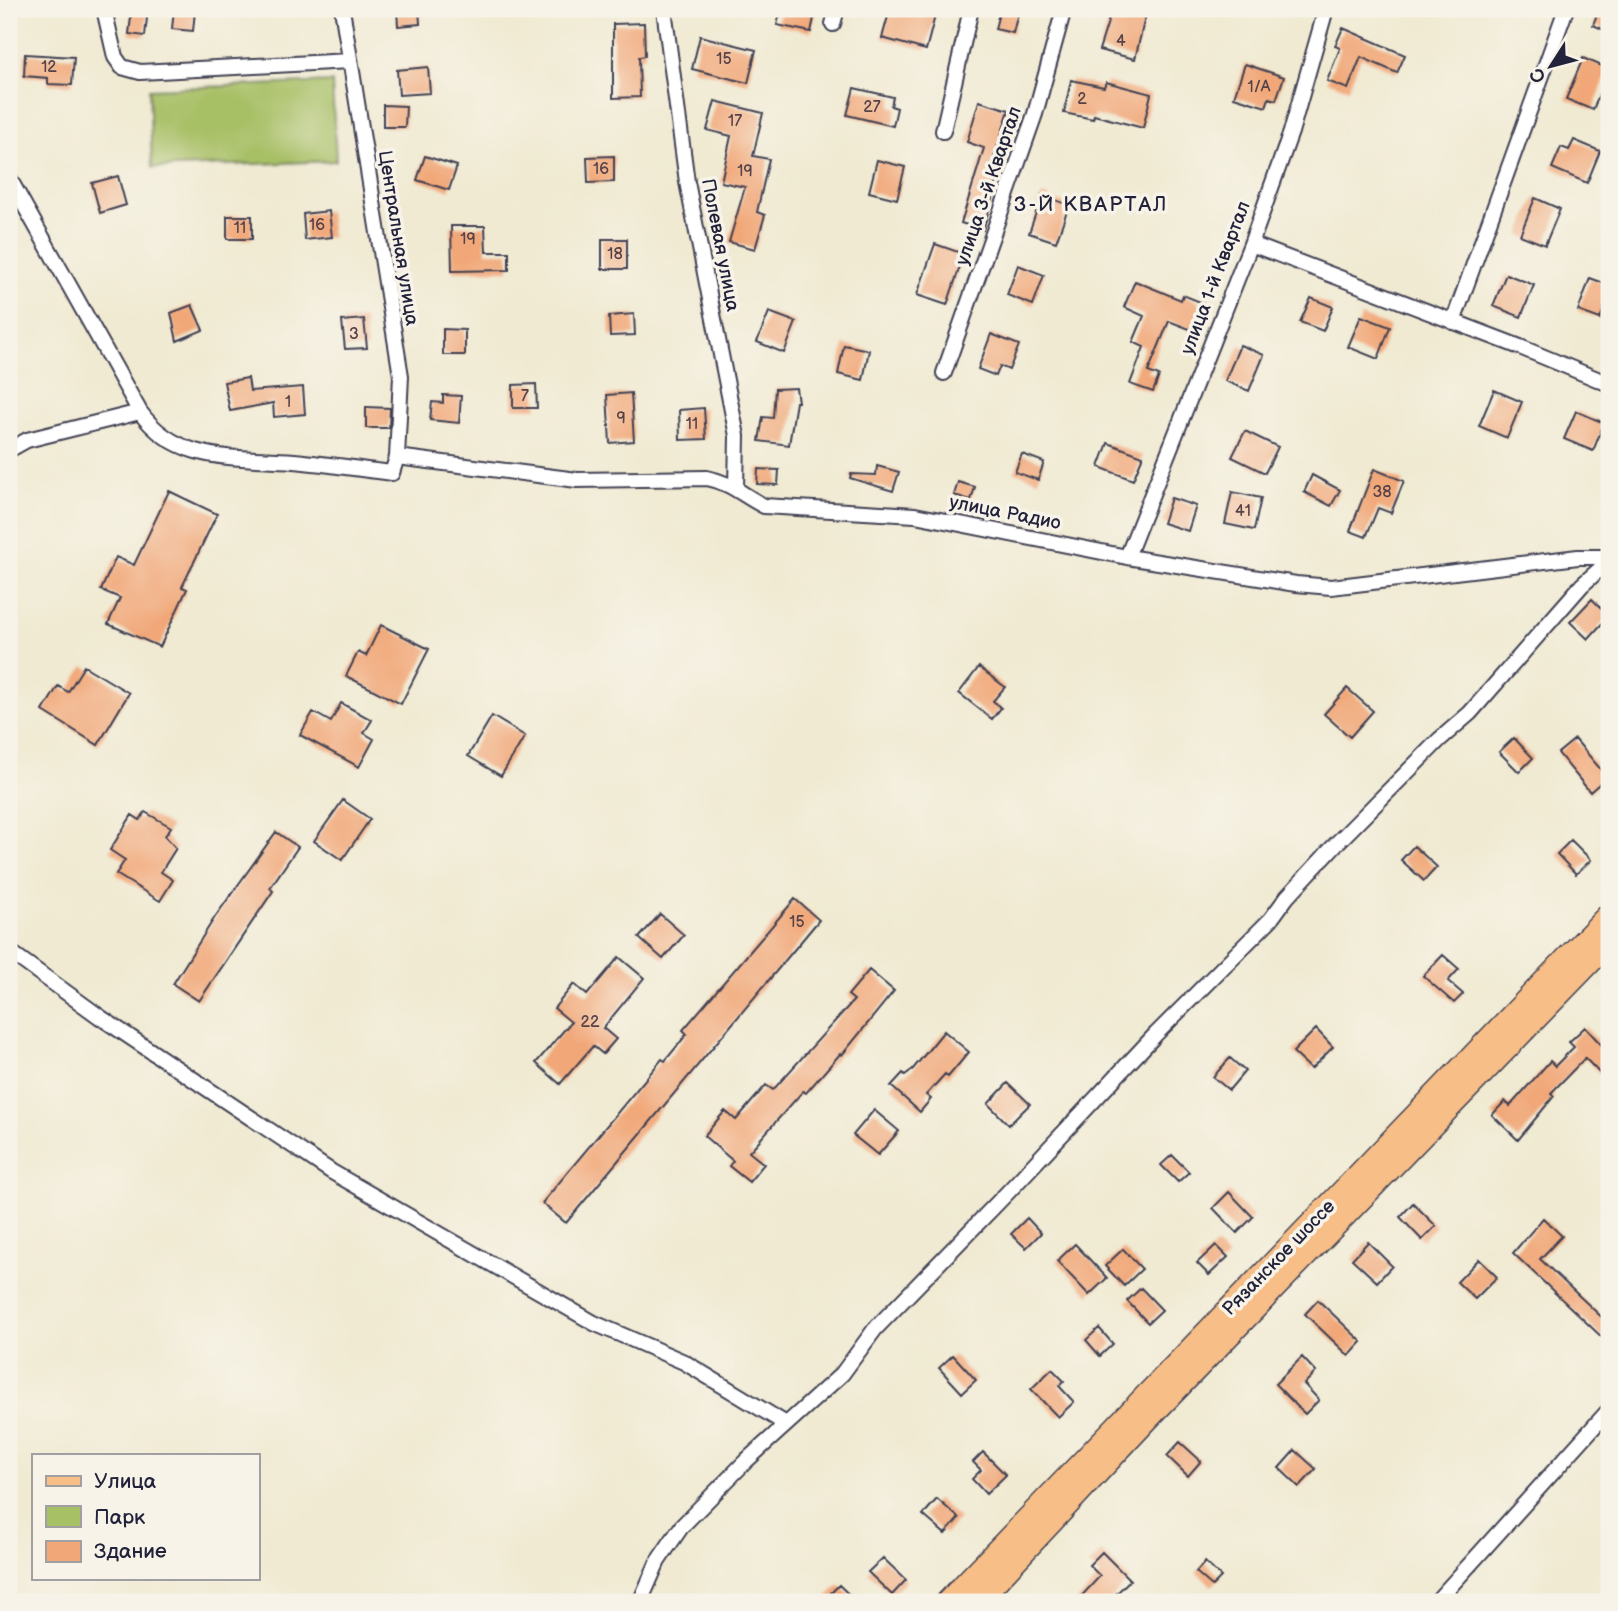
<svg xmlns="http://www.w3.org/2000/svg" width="1618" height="1611" font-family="'Balsamiq Sans',sans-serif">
  <rect width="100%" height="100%" fill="#f7f3e8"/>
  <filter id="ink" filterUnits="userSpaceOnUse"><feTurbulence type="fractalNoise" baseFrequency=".0143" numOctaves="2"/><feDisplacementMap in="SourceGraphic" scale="14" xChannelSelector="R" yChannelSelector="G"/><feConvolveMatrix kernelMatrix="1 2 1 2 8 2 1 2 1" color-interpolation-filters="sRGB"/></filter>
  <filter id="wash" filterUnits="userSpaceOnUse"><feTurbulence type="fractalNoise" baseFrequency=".00686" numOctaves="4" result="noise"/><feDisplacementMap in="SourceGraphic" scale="28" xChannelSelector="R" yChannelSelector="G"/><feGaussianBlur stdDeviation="1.57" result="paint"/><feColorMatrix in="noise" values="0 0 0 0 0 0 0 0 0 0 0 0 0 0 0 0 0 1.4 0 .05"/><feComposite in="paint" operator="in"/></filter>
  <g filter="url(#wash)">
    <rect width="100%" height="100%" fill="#f0ead2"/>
    <path fill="#a7bf65" stroke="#647050" stroke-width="2" d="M332,82l4,79 -184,7 -3,-79z"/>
    <g id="blocks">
      <path fill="#f1a778" d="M132,9h16l-3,27 -16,-2z
        M174,9l21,2 -2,20 -21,-2z
        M397,9h22l1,15 -22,2z
        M781,9h35l-5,23 -34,-7z
        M890,9h19l26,7 -9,34 -44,-12z
        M1000,9h19l-6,24 -18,-4z
        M1112,9h35l-12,50 -36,-9z
        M1599,9h10v23l-16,-7z
        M644,23l1,33 -6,1 1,40 -27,1v-74z
        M1343,28l62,27 -8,18 -36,-16 -13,32 -21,-8 13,-33 -5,-2z
        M700,36l56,14 -8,33 -56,-14z
        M25,54l49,3 -2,28 -24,-1v-6l-24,-2z
        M1583,58l26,11 -16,41 -27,-11z
        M1245,64l39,13 -8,23 -7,-2 -3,9 -32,-10z
        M428,67l2,26 -31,2 -2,-25z
        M1071,80l33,7 2,-5 45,12 -8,34 -49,-13 -1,4 -29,-6z
        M854,88l39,9 -2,9 6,2 -4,18 -46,-11z
        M715,101l48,12 -10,43 16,3 -12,53 8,3 -10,34 -26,-7 16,-55 -24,-5 10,-46 -24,-6z
        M979,101l30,9 -20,64 9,3 -15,53 -22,-7 23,-75 -17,-6z
        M383,105l23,1 -1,21h-22z
        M1574,140l26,11 -13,32 -35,-15 9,-21 8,3z
        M425,156l32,10 -8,24 -32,-10z
        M614,156v26l-26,1 -1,-26z
        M877,160l28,7 -8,32 -28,-7z
        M118,176l8,29 -26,8 -8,-30z
        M1042,195l27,10 -13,37 -27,-9z
        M1535,198l25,11 -15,36 -25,-10z
        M329,211l3,26 -27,3 -2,-26z
        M227,216h25v23h-25z
        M451,226h34l1,26h23v18l-57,1z
        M602,239h25v30h-25z
        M935,244l29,10 -17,51 -30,-10z
        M1018,265l26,10 -11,30 -26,-10z
        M1506,274l28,11 -13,32 -28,-11z
        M1590,278l19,7v10l-9,24 -22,-8z
        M1135,281l46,19 2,-5 20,8 -11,27 -23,-9 -21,51 11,4 -6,16 -23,-8 14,-37 -11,-5 11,-26 -20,-9z
        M1311,298l22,9 -10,24 -23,-9z
        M192,305l11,25 -26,11 -6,-28z
        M769,312l27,10 -12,31 -27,-11z
        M634,314l1,21 -25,1 -1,-20z
        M1361,316l29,11 -12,32 -30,-12z
        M364,319l3,29 -22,1 -3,-28z
        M443,329l22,1v25h-22z
        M991,334l28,11 -10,25 -9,-4 -4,10 -18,-7z
        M844,345l25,5 -6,30 -25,-6z
        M1240,345l24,10 -15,36 -24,-10z
        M248,378l2,13 53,-4 2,27 -31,3 -1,-14 -43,8 -6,-29z
        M536,384l1,24h-24v-23z
        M796,388l2,14h-2l-7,43 -30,-4 4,-24 10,1 2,-29z
        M1494,390l28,12 -15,36 -28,-12z
        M631,393l3,48 -24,2 -3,-48z
        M443,395l18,1 -2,27 -29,-3 2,-18 11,1z
        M366,407l24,1 -1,20h-23z
        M704,408l2,31 -26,1 -1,-30z
        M1576,411l28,12 -11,28 -29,-12z
        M1245,431l33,16 -13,26 -33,-16z
        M1108,443l35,13 -10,24 -34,-13z
        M1022,454l22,8 -6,18 -23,-8z
        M877,466l22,6 -6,19 -43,-13 1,-4 25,1z
        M758,469l21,1 -1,15 -21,-1z
        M1374,469l30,12 -13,32 -13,-5 -12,29 -16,-6z
        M1312,475l28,15 -9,16 -27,-14z
        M958,482l17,5 -4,13 -17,-5z
        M169,491l48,23 -35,73 5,2 -27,58 -52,-23 12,-26 -19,-8 15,-33 18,8z
        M1232,492l29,6 -7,32 -29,-6z
        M1171,498l25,8 -8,25 -25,-8z
        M1592,599l17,17 -21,23 -18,-17z
        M381,625l48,24 -28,55 -55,-28 12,-24 8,4z
        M84,666l45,27 -31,52 -55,-34 15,-25 10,6z
        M979,667l26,20 -12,14 8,7 -9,11 -33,-26z
        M1347,688l26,23 -23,26 -26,-23z
        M341,703l31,17 -8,13 10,6 -15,28 -59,-32 13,-23 18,10z
        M492,716l33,20 -24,40 -33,-20z
        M1514,738l19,20 -14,14 -20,-20z
        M1575,739l32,38 -17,15 -32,-39z
        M343,800l27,19 -28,41 -28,-19z
        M145,812l26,15 -6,9 11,12 -15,24 12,8 -13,21 -44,-27 9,-14 -15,-10 22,-35 8,5z
        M276,832l22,15 -28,41 3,3 -74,110 -26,-17 42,-67z
        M1571,840l20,20 -15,14 -19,-20z
        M1414,846l23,21 -13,14 -23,-21z
        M795,899l24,21 -253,303 -24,-20 120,-144 3,2 22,-27 -4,-4z
        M660,914l24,21 -21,24 -24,-21z
        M1443,955l16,14 -11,12 15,13 -9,9 -31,-27z
        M619,957l25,21 -41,50 13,11 -13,15 -10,-8 -33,38 -24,-21 35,-41 -17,-14 20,-24 13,11z
        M869,970l25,21 -52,64 -2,-1 -34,39 -3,-2 -54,61 15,12 -15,18 -20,-16 4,-5 -29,-25 21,-25 11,9 30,-35 7,5 81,-90 -6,-5z
        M1585,1027l24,26v30l-24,-25 -34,35 3,3 -36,44 -26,-25 13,-14 5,5 40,-45 5,5 19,-19 -5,-5z
        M1316,1029l17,18 -22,22 -18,-17z
        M944,1031l25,21 -21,25 -3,-3 -19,21 5,4 -11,13 -29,-26 12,-13 2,2 8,-6z
        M1230,1058l15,13 -16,19 -16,-13z
        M1008,1083l22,21 -21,21 -21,-21z
        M874,1110l25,21 -21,24 -25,-20z
        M1172,1155l17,17 -11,10 -17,-17z
        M1229,1192l24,25 -16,16 -24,-25z
        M1413,1203l23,23 -14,14 -22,-23z
        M1027,1218l14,15 -15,15 -15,-14z
        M1543,1218l19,18 -22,23 69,65v20l-96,-91z
        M1368,1242l24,24 -15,16 -25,-23z
        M1075,1244l32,34 -18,17 -32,-34z
        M1216,1245l12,12 -19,18 -12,-12z
        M1123,1249l19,20 -18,17 -19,-20z
        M1479,1259l18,18 -22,22 -18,-17z
        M1141,1288l21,22 -14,13 -21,-22z
        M1318,1300l44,42 -13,14 -44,-42z
        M1099,1328l14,16 -13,12 -14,-16z
        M953,1355l23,25 -14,13 -23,-25z
        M1302,1357l14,15 -12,12 15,16 -14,14 -30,-30z
        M1052,1369l12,12 -5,5 15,16 -16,15 -27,-28z
        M1180,1442l21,19 -13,15 -21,-20z
        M1295,1450l21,19 -17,18 -20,-19z
        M983,1452l23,23 -20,19 -14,-15 9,-9 -8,-8z
        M937,1499l22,19 -14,16 -22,-19z
        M1102,1552l28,28 -22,22h-32l24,-26 -11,-11z
        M883,1558l23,22 -14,15 -24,-23z
        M1205,1562l16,15 -9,9 -16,-14z
        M839,1585l18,17h-35z"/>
    </g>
  </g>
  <g filter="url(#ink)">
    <use href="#blocks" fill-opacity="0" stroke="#414052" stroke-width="2"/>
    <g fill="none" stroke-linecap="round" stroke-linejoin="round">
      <g stroke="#414052" stroke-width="18">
        <path id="minor" d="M104,9l11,48 7,10 18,5 210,-11
          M664,9l23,173 50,254 -1,52
          M833,24l4,-15
          M943,131l28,-122
          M9,178l131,234c39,53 96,44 154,49 33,3 65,8 98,12l5,-16 4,-81 -59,-367
          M1251,244l269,103 89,37
          M1453,322l113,-313
          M944,373l91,-259 29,-105
          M9,450l18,-10 113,-28
          M397,457l180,23 130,-2c25,5 35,17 57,28l151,9 212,42 169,27 35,3 247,-30h31
          M1127,557l124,-313 40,-112 35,-123
          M9,951l91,66 232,155 262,151 90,39 102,62
          M640,1602l18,-41 24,-35 65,-66 95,-86 33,-45 134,-138 147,-157 115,-115 16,-22 47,-51 105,-106 31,-27 112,-128 27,-24
          M1436,1602l173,-192"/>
      </g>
      <g stroke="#414052" stroke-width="26">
        <path id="primary" d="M948,1602l661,-687
          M976,1602l172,-184 461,-476"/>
      </g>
      <use href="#minor" stroke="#fff" stroke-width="14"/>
      <use href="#primary" stroke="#f7be87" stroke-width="23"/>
    </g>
  </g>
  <g text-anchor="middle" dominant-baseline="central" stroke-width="7" stroke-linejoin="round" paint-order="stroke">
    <g font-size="16" fill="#56434a">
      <text x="1121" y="41">4</text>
      <text x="724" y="59">15</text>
      <text x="49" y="67">12</text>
      <text x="1259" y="87">1/А</text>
      <text x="1082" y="99">2</text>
      <text x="872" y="107">27</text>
      <text x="735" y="121">17</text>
      <text x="601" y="169">16</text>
      <text x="745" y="171">19</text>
      <text x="317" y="225">16</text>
      <text x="240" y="228">11</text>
      <text x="468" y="239">19</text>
      <text x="615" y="254">18</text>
      <text x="354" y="334">3</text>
      <text x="525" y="396">7</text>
      <text x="288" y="402">1</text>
      <text x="621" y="418">9</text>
      <text x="692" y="424">11</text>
      <text x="1382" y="492">38</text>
      <text x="1243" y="511">41</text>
      <text x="797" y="922">15</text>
      <text x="590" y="1022">22</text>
    </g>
    <g font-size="19" fill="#22223b" stroke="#f7f3e8">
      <text transform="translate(989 186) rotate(-71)">улица 3-й Квартал</text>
      <text transform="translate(398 238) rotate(81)">Центральная улица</text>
      <text transform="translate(720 245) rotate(79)">Полевая улица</text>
      <text transform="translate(1216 278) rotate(-69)">улица 1-й Квартал</text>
      <text transform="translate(1005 513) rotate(11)">улица Радио</text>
      <text transform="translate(1279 1258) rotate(-46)">Рязанское шоссе</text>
    </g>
    <g font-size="21" letter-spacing="2" fill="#22223b" stroke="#f7f3e8">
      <text x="1091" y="204">3-Й КВАРТАЛ</text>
    </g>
  </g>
  <rect width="1618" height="1611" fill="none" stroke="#f7f3e8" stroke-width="35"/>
  <rect x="32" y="1454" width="228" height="126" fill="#f7f3e8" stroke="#a29fa3" stroke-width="2"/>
  <rect x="46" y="1476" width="35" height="10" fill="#f7be87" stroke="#a29fa3" stroke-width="2"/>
  <text x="94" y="1488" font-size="21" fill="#22223b">Улица</text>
  <rect x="46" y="1506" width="35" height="21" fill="#a7bf65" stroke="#a29fa3" stroke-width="2"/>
  <text x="94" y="1524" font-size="21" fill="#22223b">Парк</text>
  <rect x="46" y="1541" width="35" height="21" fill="#f1a778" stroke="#a29fa3" stroke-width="2"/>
  <text x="94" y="1558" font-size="21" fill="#22223b">Здание</text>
  <g transform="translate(1551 66) rotate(234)" stroke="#f7f3e8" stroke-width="5" paint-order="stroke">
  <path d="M0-5L12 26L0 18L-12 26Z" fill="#22223b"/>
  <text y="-10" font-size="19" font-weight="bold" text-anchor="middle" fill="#22223b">С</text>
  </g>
</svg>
